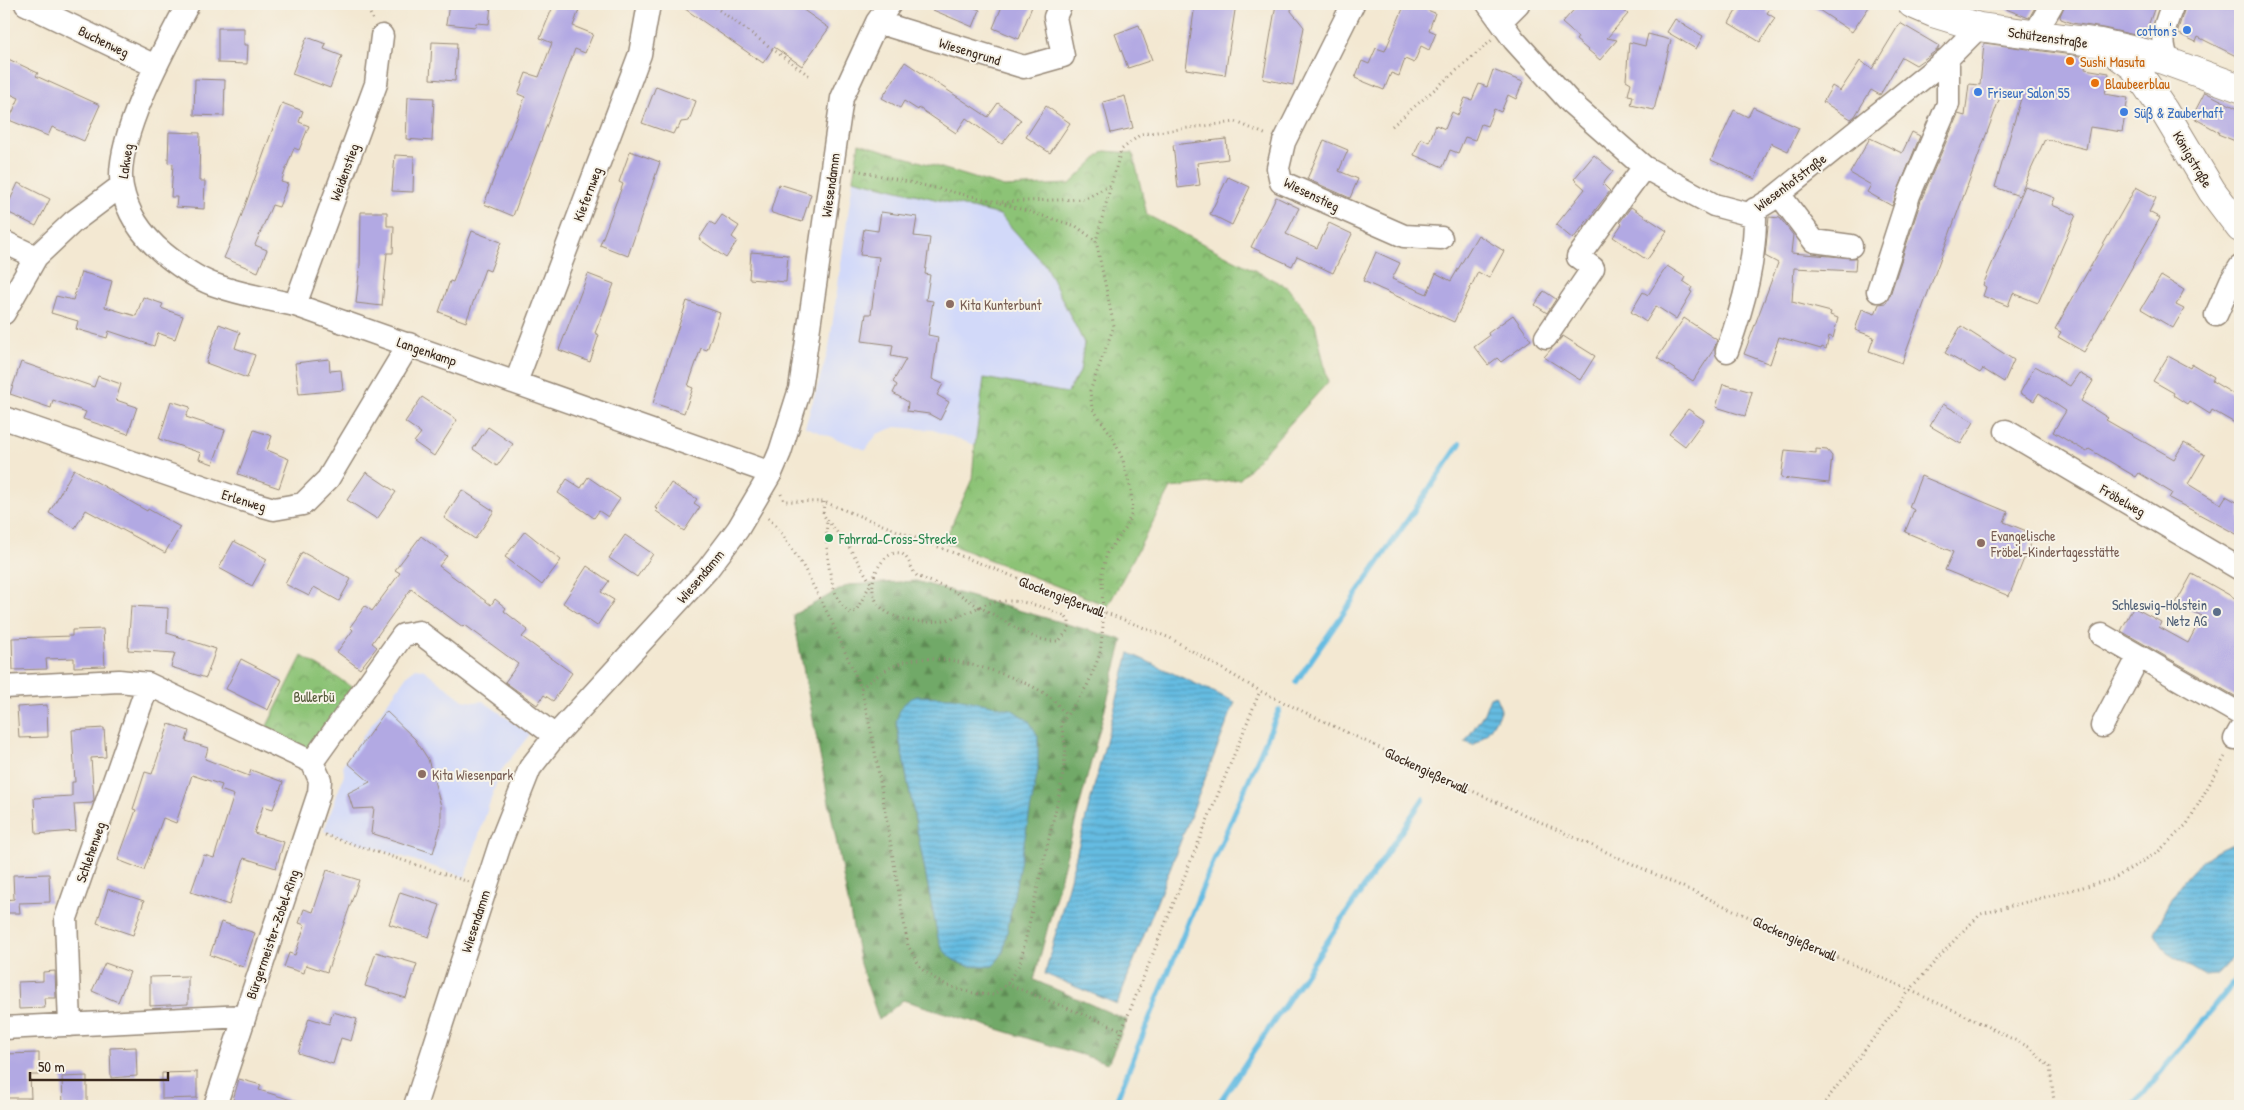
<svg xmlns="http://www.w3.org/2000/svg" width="2244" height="1110" font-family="'Patrick Hand',sans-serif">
  <defs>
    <pattern id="forest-firs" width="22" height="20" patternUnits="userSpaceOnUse" patternTransform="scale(1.25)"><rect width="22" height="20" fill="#71a967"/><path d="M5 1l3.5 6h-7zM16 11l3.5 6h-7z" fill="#5e8a54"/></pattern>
    <pattern id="park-crowns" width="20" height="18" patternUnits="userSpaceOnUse" patternTransform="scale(1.25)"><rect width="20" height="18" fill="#8cc376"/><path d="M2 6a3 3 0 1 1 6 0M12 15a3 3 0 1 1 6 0" fill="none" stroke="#749f60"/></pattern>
    <pattern id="water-rules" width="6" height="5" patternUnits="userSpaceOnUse" patternTransform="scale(1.25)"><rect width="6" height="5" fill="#65bce2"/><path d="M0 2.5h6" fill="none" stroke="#5499b7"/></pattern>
  </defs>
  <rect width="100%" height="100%" fill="#f7f3e8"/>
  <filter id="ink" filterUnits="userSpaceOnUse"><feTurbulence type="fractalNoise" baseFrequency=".02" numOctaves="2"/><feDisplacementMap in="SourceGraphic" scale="10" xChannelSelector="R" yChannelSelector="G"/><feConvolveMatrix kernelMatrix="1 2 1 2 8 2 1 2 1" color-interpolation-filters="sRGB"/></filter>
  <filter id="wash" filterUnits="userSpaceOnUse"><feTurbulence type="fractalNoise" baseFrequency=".0096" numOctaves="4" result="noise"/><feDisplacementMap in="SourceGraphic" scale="20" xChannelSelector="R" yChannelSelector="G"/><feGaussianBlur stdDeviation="1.12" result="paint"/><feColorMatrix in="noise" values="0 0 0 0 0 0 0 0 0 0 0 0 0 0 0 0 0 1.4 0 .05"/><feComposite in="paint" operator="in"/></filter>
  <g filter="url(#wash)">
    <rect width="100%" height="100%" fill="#f3e8d2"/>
    <path fill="#d2d9f9" d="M853,179l147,36 45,50 39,78 -4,29 -13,21 -83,-15 -9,67 -42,-15 -37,-3 -19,7 -11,16 -61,-23 24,-79z
      M416,668l7,1 40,31 11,2 9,-1 47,33 -30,38 -35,105 -141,-46 20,-56 -1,-11 65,-90z"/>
    <path fill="url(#forest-firs)" stroke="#566a42" fill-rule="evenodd" d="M916,581l207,59 -89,340 93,40 -19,43 -205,-63 -24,20 -19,-56 -67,-349 55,-30zM896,722l46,226 -4,-11z"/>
    <path fill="url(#park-crowns)" stroke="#64764a" d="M859,143l145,44 66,-3 34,-33 29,2 14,62 140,72 28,36 13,59 -88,97 -69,9 -63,118 -164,-64 28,-63 3,-34 9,-67 83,15 13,-21 4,-29 -39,-78 -45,-50 -147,-36z
      M302,656l52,32 -43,63 -45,-23z"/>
    <path fill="url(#water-rules)" stroke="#507380" d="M1129,653l106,49 -118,302 -72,-30z
      M1495,695l6,14c-7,15 -14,27 -28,36l-8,-3 19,-29 6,-16z
      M917,696l35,1 59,12 18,12 9,15v34l-35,183 -10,13c-26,3 -46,-2 -55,-28l-42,-216c4,-14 7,-21 21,-26z
      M2240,842v104l-5,9 -17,19 -14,1 -37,-22 -12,-19c17,-41 39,-80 85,-92z"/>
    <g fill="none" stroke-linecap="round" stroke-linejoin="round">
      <path stroke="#65bce2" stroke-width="5.5" d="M1296,682l164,-238
        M1114,1106l94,-232 71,-164
        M1217,1106l206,-307
        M2133,1106l107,-131"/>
    </g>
    <g id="blocks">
      <path fill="#b2a9e3" d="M449,4l42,2 -2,18 -13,-1 -1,4 -29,-3z
        M554,4h10l15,6 -6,16 20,8 -8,19 -10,-4 -62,167 -29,-12 41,-107 -7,-3 8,-21 13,4 13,-34 -12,-5z
        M678,4h117l34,24 -27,38 -28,-19 -11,16z
        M919,4h46l15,6 -7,17z
        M1003,4h30l-14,35 -26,-11z
        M1195,4h41l-11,71 -39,-6z
        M1276,4h16l-1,7 13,16 -11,58 -30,-6z
        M1405,4h24l-2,6 8,3 -6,17 7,3 -7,17 -8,-4 -7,17 -9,-4 -6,17 -8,-3 -7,17 -29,-12 7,-17 7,3 7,-16 9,3z
        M1579,4h37l12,10 -21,24 10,2 -17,20 -24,-20 2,-3 -16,-14z
        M1740,4h33l-6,9 8,5 -15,24 -31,-19z
        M1810,4h61l-19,28z
        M1993,4h44l-8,14z
        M2065,4h91l-12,33 -41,-9 -31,-5 -11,-4 -1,-3z
        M2186,4h54v54l-42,-21 -2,5 -19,-9z
        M1675,19l28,17 -7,13 -29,-17z
        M1900,23l39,23 -2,4 -21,15 -14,-8 -22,38 -9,-5 -16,26 -4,3 -28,-17 9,-16 8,5 20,-30 12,8z
        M1139,25l13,35 -24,8 -13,-34z
        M218,28h26v17h4l-1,19 -29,-1z
        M1648,34l23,6 -17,70 -23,-5 2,-9 -5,-1 3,-12 -5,-3 3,-38 16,4z
        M307,37l19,7 -2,5 18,7 -12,32 -38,-14z
        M432,42l25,1 -2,38 -25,-2z
        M1984,43l103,14 -2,12 24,4 -4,21 23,4 -6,34 -32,-5 -4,22 -41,-10 -26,57 -24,-9 27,-92 -19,-6 -101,274 -33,-12 5,-14 -19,-7 7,-21 13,5 4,-10 7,-1 4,-8 31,-95 37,-86 7,2 4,-32 11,1z
        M4,57l34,16 -2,3 64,29 -16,36 -32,-14 -4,9 -39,-16 10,-22 -15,-7z
        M905,62l83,55 10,-14 23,17 -19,24 -36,-26 -10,15 -37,-25 -1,2 -14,-9 -4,7 -18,-10z
        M1493,70l30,12 -7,17 -8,-4 -7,17 -7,-3 -7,17 -6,-2 -6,16 -10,-3 -7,16 -8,-3 -7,17 -29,-12 7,-17 8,4 7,-17 9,4 7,-17 6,3 7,-17 7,2 7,-16 8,3z
        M195,79l30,1 -1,36 -30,-1z
        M656,86l40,15 -7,20 -8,1 -3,7 -2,-1 -3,6 -31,-11z
        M2205,92l35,18v33l-22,-9 1,-2 -27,-15z
        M1125,96l8,32 -22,5 -8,-31z
        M408,97l26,1 -2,43 -26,-2z
        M282,103l21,8 -4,11 10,4 -10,24 -5,-2 -13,34 7,2 -9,23 -7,-2 -17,40 12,5 -9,22 -34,-14 13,-30z
        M1046,106l24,17 -20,30 -24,-16z
        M1753,107l46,21 -11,23 -17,-8 -16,36 -44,-19 23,-50 14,7z
        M169,132l31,1 -1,48h6l-1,28 -28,-2 1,-10h-6l2,-33 -5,-1z
        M1912,132l8,4 -28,70 -25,-14 4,-7 -21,-12 20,-35 32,15z
        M1226,139l2,20 -31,4 3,22 -22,3 -5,-43z
        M1324,140l24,10 -9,21 19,8 -8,19 -43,-19z
        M630,151l30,11 -32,94 -28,-11 23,-61 -4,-2z
        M395,155l19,1 -1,36 -21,-1z
        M1594,155l19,16 -10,13 7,7 -37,48 -17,-14 29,-36 -11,-10z
        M1228,177l22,10 -18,38 -22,-11z
        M18,183l32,16 -14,27 -31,-15z
        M779,184l32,10 -9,28 -30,-9 -1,-3z
        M2025,186l30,12 -3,7 24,10 -38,88 -25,-10 -5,13 -25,-10 3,-9 -3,-2z
        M2136,187l20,11 -7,14 11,6 -76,134 -26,-15 3,-5 -6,-3z
        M1276,197l23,11 -13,26 31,14 12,-25 23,11 -19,39 -36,-17 -5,10 -41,-19z
        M1631,207l36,24 -20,29 -34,-23 9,-13 -2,-2z
        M361,212h26v14h7l-1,27h-6l-5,53 -26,-3 4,-38z
        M881,212l36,5 -3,19 16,2 -5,36 5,1 -4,25 7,1 -5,34 10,2 -6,42 11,5 -6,11 12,7 -9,18 -11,-6 -22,-3 1,-9 -15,-9 4,-8 -4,-3 13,-23 -15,-3 2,-11 -31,-4 4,-27h5l8,-57 -19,-2 4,-26 14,2z
        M722,215l17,11 -7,11 5,4 -11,17 -27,-19 11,-17 5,3z
        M1769,217l11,1 13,17 -2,18 65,5 -1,13 -61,-3 -2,34 39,10 -1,3 8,3 -5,20 -4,-2 -3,13 -4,-2 -1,2 -42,-12 -9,27 -26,-10 34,-91 -13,-7z
        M472,231l29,11 -11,29 -5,-2 -19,53 -27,-10 11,-31 3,1z
        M1478,235l26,16 -15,27 -11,-6 -24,50 -91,-41 13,-29 24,11 -8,16 35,15 9,-21 15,8z
        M751,252l37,3 -2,27 -37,-3z
        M1667,266l18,11 -2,4 9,6 -2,4 2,1 -16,27 -20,-13 -10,16 -15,-10 12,-20 5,3z
        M81,272l31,9 -7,26 31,9 7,-19 20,7 -2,4 22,8 -8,23 -17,-6 -4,13 -45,-15 -2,7 -31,-9 2,-8 -27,-8 5,-17 17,4z
        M588,274l26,10 -19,49 4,2 -9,27 -31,-12z
        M2161,276l23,14 -8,15 8,4 -11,19 -32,-19z
        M1544,291l12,8 -9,14 -12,-8z
        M687,301l33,12 -13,37 -6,-2 -13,38 5,2 -9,25 -31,-10z
        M1513,315l18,25 -30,22 -4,-4 -9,7 -14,-18 15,-11 -1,-3z
        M1684,318l33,22 -3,9 -21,32 -36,-23z
        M219,324l21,8 -5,16 20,7 -8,23 -41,-15z
        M1961,326l53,34 -10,22 -21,-13 -3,4 -35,-20z
        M1563,336l32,20 -15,24 -36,-23z
        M2168,356l22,12 2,-4 22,13 -2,4 28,17v28l-28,-16 -2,4 -21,-13 -2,3 -14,-9 1,-2 -21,-12z
        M329,359l1,12 11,-1 2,20 -44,4 -4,-31z
        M21,362l73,25 4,-11 23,8 -5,16 21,7 -9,27 -45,-15 3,-7 -33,-12 -2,8 -41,-14z
        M2035,366l35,20 9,-13 14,8 -12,20 27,17 -2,2 68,39 10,-16 21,12 -17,29 33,20 5,-8 14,8v32l-71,-38 3,-5 -33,-20 -3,4 -47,-28 -2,3 -34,-20 13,-21 -27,-18 -5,8 -14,-8z
        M1723,384l29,8 -7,24 -29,-9z
        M422,397l35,23 -23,36 -20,-14 7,-9 -16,-11z
        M171,401l19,6 -4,10 39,13 -12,34 -14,-5 2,-6 -42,-14z
        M1943,404l31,18 -13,22 -31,-18z
        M1688,409l16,11 -19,26 -16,-12z
        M488,427l25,17 -16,22 -24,-17z
        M254,430l18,6 -5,14 22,9 -10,29 -41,-14z
        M1816,449l11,1 5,6 -3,27 -48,-5 4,-28 31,3z
        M74,469l73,42 1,-2 32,18 -15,26 -79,-43 -11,18 -26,-15z
        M366,472l30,20 -19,27 -30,-19z
        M1921,476l87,36 -4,10 30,12 -25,62 -64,-26 8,-18 -48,-20 9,-22 -5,-3z
        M588,477l32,22 -12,18 -9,-6 -5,7 -36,-25 9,-14 14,9z
        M671,483l26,16 -3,4 6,4 -16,24 -28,-20 2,-2 -3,-1z
        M462,490l32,21 -19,28 -31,-21z
        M525,531l36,29 -19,25 -37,-28z
        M625,535l28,19 -16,23 -28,-19z
        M421,536l26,20 -8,10 52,39 4,-6 11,9 -2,3 24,19 -6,7 50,36 -19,28 -9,-6 -7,10 -32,-23 13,-18 -53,-39 -2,2 -52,-38 -39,54 5,4 -17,22 -23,-17 16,-22 -3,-3 15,-21 7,5 28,-38 -5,-3z
        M234,541l33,18 -15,27 -33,-18z
        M302,552l49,27 -12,22 -25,-14 -5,9 -24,-12z
        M587,566l22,15 -8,11 13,8 -17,26 -34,-23z
        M2192,574l48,27v98l-119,-68 12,-24 28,15 -2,5 29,16 14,-27 -26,-13z
        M131,606l37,2 -1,25 49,16 -10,29 -35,-11 4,-14 -47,-3z
        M103,629l2,37 -31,1v-9l-28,1 1,10 -34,1 -1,-32 60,-2v-6z
        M241,659l41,21 -14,30 -42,-21z
        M47,705l1,32 -29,1 -2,-31z
        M386,711l29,28 13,20 13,47v20l-8,27 -62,-20 3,-25 -21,1 -5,-16 22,-11 -22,-19z
        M169,724l20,7 -3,10 22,7 -3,11 44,17 2,-6 32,12 -10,27 -10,-3 -9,27 30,9 -8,26 -32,-10 -15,47 -38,-13 13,-37 10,3 20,-63 -14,-5 2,-5 -30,-10 -16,48 -13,-5 -19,52 -26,-10 18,-50 -3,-1 12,-37 7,2z
        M104,728l2,29 -15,1 3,42 -2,3 -18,1 2,27 -40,3 -2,-36 38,-2v-14h3l-3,-52z
        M327,870l32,10 -32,92 -21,-7 -2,8 -20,-6 5,-14 6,2 10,-30 -6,-2 5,-14 9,3z
        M49,874l1,28 -31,1 1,10h-16v-13l10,-1 -1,-24z
        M108,889l36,12 -11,34 -36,-12z
        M400,892l40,13 -11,32 -40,-13z
        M221,922l34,11 -12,34 -33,-12z
        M376,952l41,12 -11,34 -41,-12z
        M105,963l25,9 -12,30 -26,-11z
        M55,971l1,27h-12l1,10 -26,1 -1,-27 25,-1v-9z
        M188,976v28l-38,2v-29z
        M333,1012l24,7 -6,22 -10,-3 -8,26 -35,-11 11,-35 20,6z
        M136,1047l1,29 -26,2 -1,-30z
        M39,1053v22h-9l1,23h-26l-1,-44z
        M197,1072v26l-35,1v-26z
        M87,1076v30h-24l-1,-29z
        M239,1079l22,6 -2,5 42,13v3h-59l-10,-3z"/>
    </g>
  </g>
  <g filter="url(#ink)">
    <use href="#blocks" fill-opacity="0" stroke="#978978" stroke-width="1"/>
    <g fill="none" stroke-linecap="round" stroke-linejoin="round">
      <g stroke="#978978" stroke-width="25">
        <path id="minor" d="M26,4l129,62
          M188,4c-22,41 -75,137 -66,183 5,26 21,49 41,66 16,13 35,27 55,33 25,9 51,13 77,19l476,168
          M1353,4l-69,138 -6,26 3,14 123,54 37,2
          M1488,4l26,36 56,62 74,65 70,38 34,9 23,-14 177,-142 31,-31
          M1501,21l17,-17
          M877,22l147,45 39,-11 -8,-39 6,-13
          M2034,35l18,-31
          M2168,61c-9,-23 -4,-34 5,-57
          M1779,194l35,47 37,5
          M4,242l32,15
          M1878,291l31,-96 39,-91v-46
          M295,305l81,-221 6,-48
          M4,313l32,-56 37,-35 48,-36
          M2216,315l15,-34 9,-14
          M1546,337l47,-69 -15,-11 66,-90
          M1727,351c17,-47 29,-91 28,-142
          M516,382l124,-328 9,-50
          M4,418l235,81 35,10 29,-5 25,-25 81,-135
          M2006,431l234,138
          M2102,635l138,79
          M4,687l115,-6 29,3 164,78 8,18 -1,13 -104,313
          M2102,726l37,-70
          M2235,739l5,-9
          M312,762l91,-127 16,-3 136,104
          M70,1025l-4,-107 82,-234
          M4,1028l240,-12
          M415,1106l86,-265 29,-73 25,-32 152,-166 31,-41 33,-56 9,-21 20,-63 42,-291 35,-76 13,-18"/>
      </g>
      <g stroke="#978978" stroke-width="30">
        <path id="major" d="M1912,4l21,9 46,14 121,16 44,10 96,35
          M2108,48l26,19 30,44 48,80 28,37"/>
      </g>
      <path stroke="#978978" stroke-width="3" stroke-dasharray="1 4" stroke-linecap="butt" d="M355,4l12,3 6,13
        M711,4l100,73
        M1392,126l100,-86
        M851,169l146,33 87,-3 27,-14 10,-35 20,-16 95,-12 31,13
        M1000,203l76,23 20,15
        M781,494l3,7 40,1 346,136 90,53 164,78 540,246 65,32 21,20 4,34 -1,5
        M824,502l-1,12 4,6
        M768,518l10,10 25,38 28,54 30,68 12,52 35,206c5,7 9,18 15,24 20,17 45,24 70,25l14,-11 13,-21 42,-181 4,-34 -5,-24 26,-38 13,-32 3,-28 -1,-53 5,-20 18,-24 7,-16 -1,-23 -8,-30 -12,-26 -19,-26 -2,-17 24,-65 -18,-85 15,-56
        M827,520l22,27 22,36 -15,28 -5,2c-23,-11 -26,-71 -24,-93z
        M979,607c25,11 51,36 80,34l10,-12v-8l-4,-5c-23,-10 -46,-18 -70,-14 -10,1 -19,7 -29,11 -22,10 -52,13 -74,2 -40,-19 -8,-71 10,-61 8,5 9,16 15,22l39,16 23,15
        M861,688c15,-12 31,-24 50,-28 35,-7 107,15 136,35 7,4 13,13 19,20
        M325,835l144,47
        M1007,984l115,46
        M1115,1047l145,-356
        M1822,1106l88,-116 49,-55 22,-21 132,-35 45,-27 29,-28 39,-69"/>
      <use href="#minor" stroke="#fff" stroke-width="22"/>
      <use href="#major" stroke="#fff" stroke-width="28"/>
    </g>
  </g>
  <g fill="#3f7fe0" stroke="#f7f3e8" stroke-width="2">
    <circle cx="2187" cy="30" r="5"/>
    <circle cx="1978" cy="92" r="5"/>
    <circle cx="2124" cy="112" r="5"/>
  </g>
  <g fill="#e8710a" stroke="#f7f3e8" stroke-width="2">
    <circle cx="2070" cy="61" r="5"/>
    <circle cx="2095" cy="83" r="5"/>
  </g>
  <g fill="#8d6e63" stroke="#f7f3e8" stroke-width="2">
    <circle cx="950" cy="304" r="5"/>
    <circle cx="1981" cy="543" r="5"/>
    <circle cx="422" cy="774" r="5"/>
  </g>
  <circle fill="#2e9e5b" stroke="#f7f3e8" stroke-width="2" cx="829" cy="538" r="5"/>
  <circle fill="#5c6f8a" stroke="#f7f3e8" stroke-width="2" cx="2217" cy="612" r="5"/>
  <g text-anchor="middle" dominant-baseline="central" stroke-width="4" stroke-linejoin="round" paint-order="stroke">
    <g font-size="14" fill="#366cbe" stroke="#f7f3e8" text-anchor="start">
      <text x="2177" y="30" text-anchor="end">cotton's</text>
      <text x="1988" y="92">Friseur Salon 55</text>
      <text x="2134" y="112">Süß &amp; Zauberhaft</text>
    </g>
    <g font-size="14" fill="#3b2a1e" stroke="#f7f3e8">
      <text transform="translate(2048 37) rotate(8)">Schützenstraße</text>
      <text transform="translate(104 41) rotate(26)">Buchenweg</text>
      <text transform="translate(970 51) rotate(17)">Wiesengrund</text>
      <text transform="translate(2193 159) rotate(59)">Königstraße</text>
      <text transform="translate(125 161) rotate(-81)">Lakweg</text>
      <text transform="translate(344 172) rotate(-70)">Weidenstieg</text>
      <text transform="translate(1790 182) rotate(-37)">Wiesenhofstraße</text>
      <text transform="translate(830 185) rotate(-82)">Wiesendamm</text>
      <text transform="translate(587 194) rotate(-69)">Kiefernweg</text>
      <text transform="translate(1312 194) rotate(26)">Wiesenstieg</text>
      <text transform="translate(427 351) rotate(19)">Langenkamp</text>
      <text transform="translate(244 500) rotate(17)">Erlenweg</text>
      <text transform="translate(2123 500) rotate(30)">Fröbelweg</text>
      <text transform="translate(700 576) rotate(-50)">Wiesendamm</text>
      <text transform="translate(1062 596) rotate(21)">Glockengießerwall</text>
      <text transform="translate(1427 770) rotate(25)">Glockengießerwall</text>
      <text transform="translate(90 852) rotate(-71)">Schlehenweg</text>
      <text transform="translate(475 921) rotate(-72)">Wiesendamm</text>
      <text transform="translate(272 934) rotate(-71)">Bürgermeister-Zobel-Ring</text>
      <text transform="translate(1795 938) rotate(24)">Glockengießerwall</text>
    </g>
    <g font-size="14" fill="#c56008" stroke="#f7f3e8" text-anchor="start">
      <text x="2080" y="61">Sushi Masuta</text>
      <text x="2105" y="83">Blaubeerblau</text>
    </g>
    <g font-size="14" fill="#785e54" stroke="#f7f3e8" text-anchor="start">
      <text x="960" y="304">Kita Kunterbunt</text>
      <text x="1991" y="535">Evangelische<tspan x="1991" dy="16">Fröbel-Kindertagesstätte</tspan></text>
      <text x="432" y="774">Kita Wiesenpark</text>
    </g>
    <g font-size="14" fill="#27864d" stroke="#f7f3e8" text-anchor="start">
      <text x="839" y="538">Fahrrad-Cross-Strecke</text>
    </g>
    <g font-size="14" fill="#4e5e75" stroke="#f7f3e8" text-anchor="end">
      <text x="2207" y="604">Schleswig-Holstein<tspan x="2207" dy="16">Netz AG</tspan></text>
    </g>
    <g font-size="14" fill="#535838" stroke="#f7f3e8">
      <text x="314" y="696">Bullerbü</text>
    </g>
  </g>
  <rect width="2244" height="1110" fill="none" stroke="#f7f3e8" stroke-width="20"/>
  <path d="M30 1072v8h138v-8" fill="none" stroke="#3b2a1e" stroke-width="2.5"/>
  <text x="38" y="1072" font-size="15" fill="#3b2a1e" stroke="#f7f3e8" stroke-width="4" paint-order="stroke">50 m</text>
</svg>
